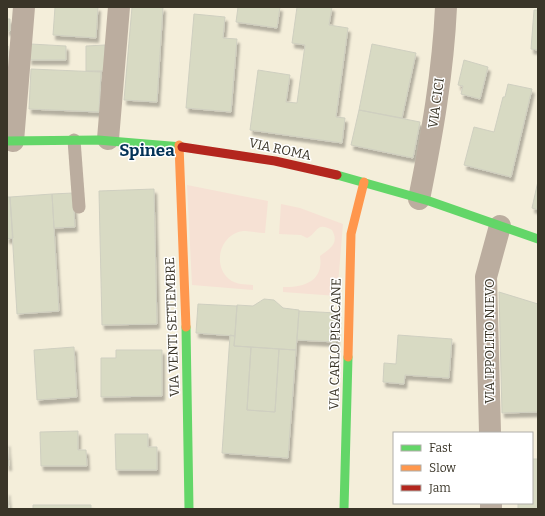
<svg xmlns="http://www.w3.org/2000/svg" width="545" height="516" font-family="Bitter,serif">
  <defs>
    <filter id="shadow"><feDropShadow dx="2.5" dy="4.5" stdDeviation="1" flood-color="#0004"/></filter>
  </defs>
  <rect width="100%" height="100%" fill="#f4eeda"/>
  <path fill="#f6e1d4" d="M187,185l81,16 -3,32c-7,0 -15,-2 -22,-2 -23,3 -31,34 -14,48 7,6 16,5 24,6v5l-61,-5z
    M281,204l19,4 43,16 -6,72 -54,-4v-5c21,1 41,-6 37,-31 9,-7 20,-12 12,-26 -16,-9 -14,3 -25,8l-6,-3 -22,-1z"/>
  <path fill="#d8dac3" stroke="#cfcfc0" filter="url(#shadow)" d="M55,7h43l-2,31 -43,-3z
    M132,7h31l-6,95 -33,-2z
    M238,7h42l-3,21 -41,-6z
    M297,7h35l-3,18 19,3 -12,89 9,1 -3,25 -92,-13 8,-60 32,5 -4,27 11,1 8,-58 -13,-2z
    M534,10h4v40l-7,-1z
    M194,14l31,3 -2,21 14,1 -6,73 -45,-4z
    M7,19h3v12h-3z
    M31,44l35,2v14h-37z
    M372,44l44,9 -14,65 -43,-8z
    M105,45v26h-19v-25z
    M7,46h1l-1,44z
    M464,60l24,7 -8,32 -19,-5 2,-8 -5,-1z
    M31,69l70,3 -2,40 -70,-3z
    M508,84l24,5 -21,88 -47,-12 10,-38 20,5 9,-35h2z
    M359,110l61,12 -7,36 -62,-13z
    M538,181v29l-6,-2z
    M154,189l3,135 -55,1 -3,-134z
    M73,193l2,34 -21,1 -2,-34z
    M52,194l7,117 -42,3 -7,-117z
    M7,197h3l3,41 -6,1z
    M499,292l39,12v108l-36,1z
    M264,299l10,1 9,8 16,2 -3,40 -62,-4 3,-41 16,1z
    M198,304l39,2 -2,30 -39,-3z
    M299,311l38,2 -1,29 -39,-2z
    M230,335l5,1 -1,10 17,1 -4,63 28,2 4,-63 17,1 -8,108 -66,-5z
    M398,335l54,4 -3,39 -44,-3 -1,9 -21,-2 1,-19 12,1z
    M74,347l3,50 -40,3 -3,-50z
    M251,347l28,2 -4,63 -28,-2z
    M116,350h46v46l-61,1v-39h15z
    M78,431v19h8l1,16h-46l-1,-34z
    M115,434h33v13h9v23h-41z
    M7,442l2,24h-2z
    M532,459h6v50h-20v-6h14z
    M7,491l2,18h-2z
    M33,505h58v4h-58z"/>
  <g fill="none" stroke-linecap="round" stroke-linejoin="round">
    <path stroke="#bbad9f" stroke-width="13" d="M74,140l5,67"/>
    <path stroke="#bbad9f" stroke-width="22" d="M108,139l11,-132
      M13,141l11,-134
      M419,199c13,-64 24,-127 27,-192
      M490,433l-4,-156 14,-51
      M491,503v6"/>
    <path stroke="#63d668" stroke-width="9" d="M7,141l91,-1 84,7
      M337,175l92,26 109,38
      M186,327l3,182
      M344,509l4,-152"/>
    <path stroke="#ff974d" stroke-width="9" d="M179,145l7,182
      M348,357l3,-123 13,-52"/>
    <path stroke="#b3261e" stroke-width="9" d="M182,147l93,14 62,14"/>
  </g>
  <g text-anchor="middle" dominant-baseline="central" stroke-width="3" stroke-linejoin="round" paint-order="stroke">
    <g font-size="13" fill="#3a3528" stroke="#fff">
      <text transform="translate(436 103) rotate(-82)">VIA CICI</text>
      <text transform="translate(280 149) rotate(12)">VIA ROMA</text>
      <text transform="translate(172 327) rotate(-92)">VIA VENTI SETTEMBRE</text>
      <text transform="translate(489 341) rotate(-90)">VIA IPPOLITO NIEVO</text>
      <text transform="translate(335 344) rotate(-89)">VIA CARLO PISACANE</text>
    </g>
    <g font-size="17" font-weight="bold" fill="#023256" stroke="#fff">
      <text x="147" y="150">Spinea</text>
    </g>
  </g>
  <rect width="545" height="516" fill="none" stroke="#3a3528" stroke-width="16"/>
  <rect x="393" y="432" width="140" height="72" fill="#ffffff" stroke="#b0aea9"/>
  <rect x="401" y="445" width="20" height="6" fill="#63d668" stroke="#b0aea9"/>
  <text x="429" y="452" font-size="12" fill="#3a3528">Fast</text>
  <rect x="401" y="465" width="20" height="6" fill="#ff974d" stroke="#b0aea9"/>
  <text x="429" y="472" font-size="12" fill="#3a3528">Slow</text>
  <rect x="401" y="485" width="20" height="6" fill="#b3261e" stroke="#b0aea9"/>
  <text x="429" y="492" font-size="12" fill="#3a3528">Jam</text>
</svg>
